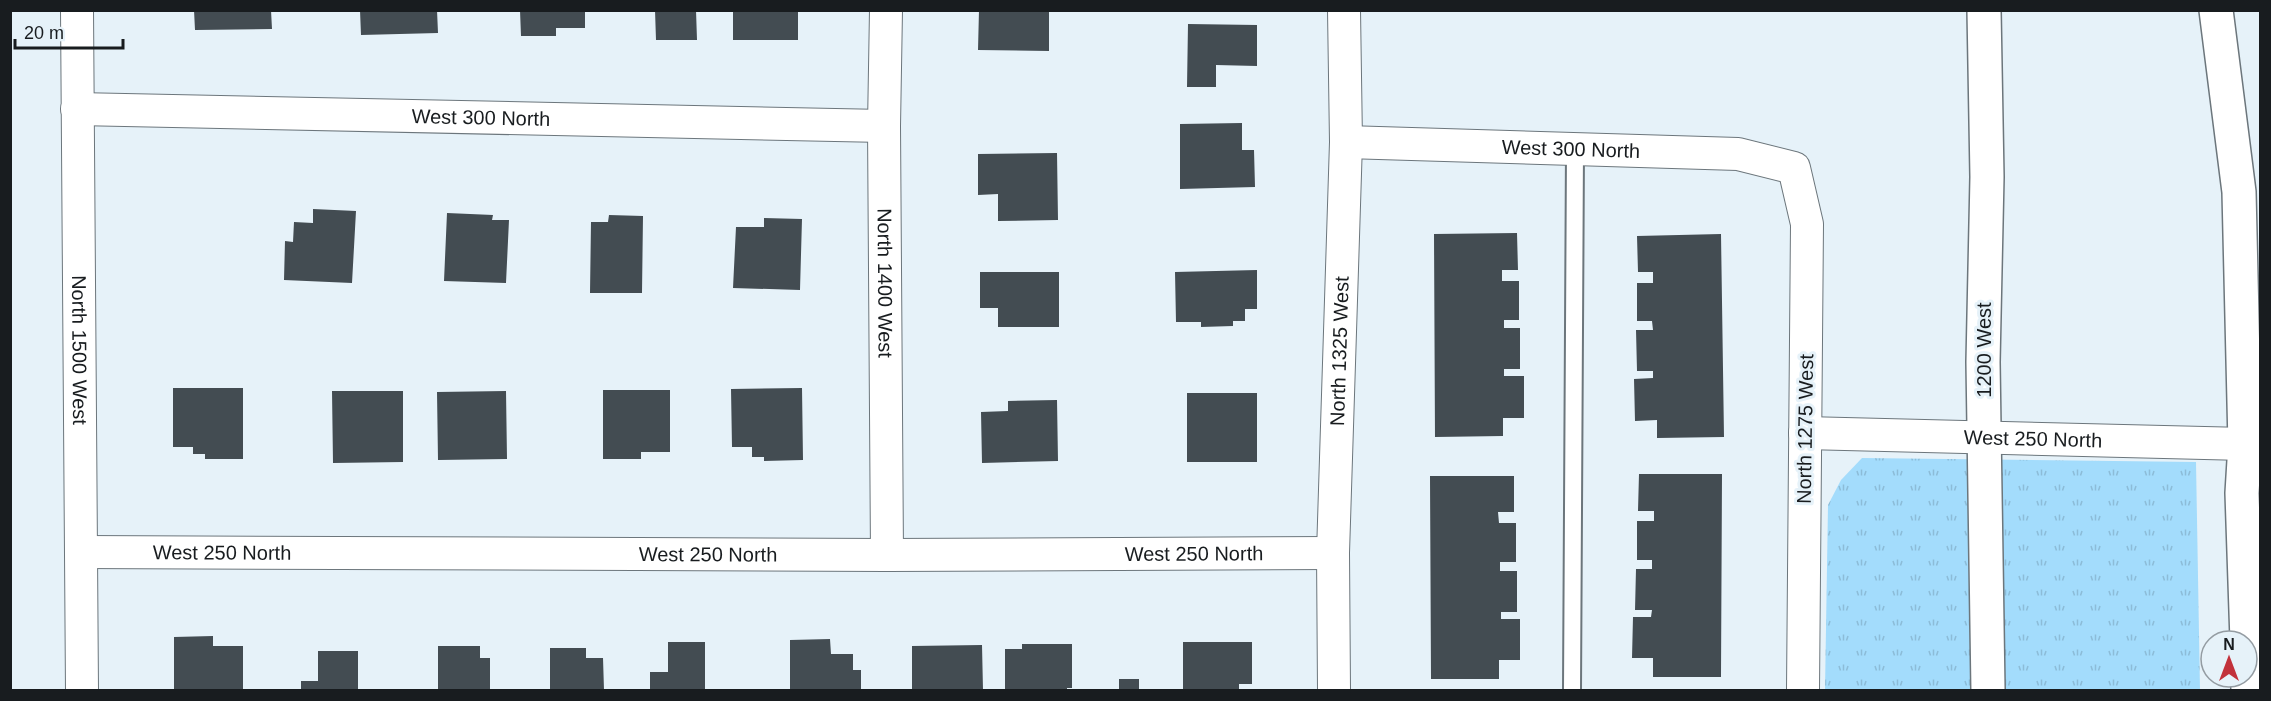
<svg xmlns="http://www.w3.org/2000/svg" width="2271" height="701" font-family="Helvetica,sans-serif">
  <defs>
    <pattern id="grass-tufts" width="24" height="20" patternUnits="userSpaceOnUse" patternTransform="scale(1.5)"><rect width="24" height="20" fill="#a3dcfc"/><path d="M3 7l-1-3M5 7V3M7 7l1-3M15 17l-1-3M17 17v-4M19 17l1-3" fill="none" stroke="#8cbcd8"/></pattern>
  </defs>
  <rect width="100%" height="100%" fill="#e6f2f9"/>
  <path fill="url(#grass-tufts)" d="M1862,458l334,4 4,228h-375l3,-185 13,-25z"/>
  <path fill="#434c52" d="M194,10h77l1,19 -77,1z
    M360,10h77l1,23 -77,2z
    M520,10h65v18h-29v8h-35z
    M655,10h41l1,30h-41z
    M733,10h65v30h-65z
    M979,10h70v41l-71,-1z
    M1188,24l69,1v41l-41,-1v22h-29z
    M1242,123v27h12l1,37 -75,2v-65z
    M1057,153l1,67 -60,1v-27l-20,1v-41z
    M313,209l43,2 -4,72 -68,-3 1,-39 8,1 1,-20 19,1z
    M447,213l46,2 -1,5h17l-3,63 -62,-2z
    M609,215l34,1 -1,77h-52l1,-71h17z
    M764,218l38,1 -2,71 -67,-2 3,-61h28z
    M1517,233l1,37h-16v11h17v39h-15v8h16v41h-16v7h20v42h-21v18l-68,1 -1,-203z
    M1721,234l3,203 -67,1v-18l-22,1 -1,-42 19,-1v-7h-16l-1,-41h17l-1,-9h-15v-38h16v-11h-15l-1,-36z
    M1257,270v39h-12v12h-12v5l-32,1v-5h-25l-1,-50z
    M980,272h79v55h-61v-19h-18z
    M173,388h70v71h-38v-5h-12v-7h-20z
    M802,388l1,72 -39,1v-4h-12v-10h-20l-1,-58z
    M603,390h67v62h-29v7h-38z
    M332,391h71v71l-70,1z
    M506,391l1,68 -69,1 -1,-68z
    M1187,393h70v69h-70z
    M1057,400l1,61 -76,2 -1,-51 27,-1v-10z
    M1639,474h83l-1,203h-68v-19h-21l1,-41h18l1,-7h-17l1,-41h16v-9h-15v-39h17v-10h-16z
    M1430,476h84v36h-16l1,11h17v39h-16v9h17v41h-16v7h19v41h-21v19h-68z
    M213,636v10h30v44h-69v-53z
    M830,639l1,15h22v16h8v20h-71v-50z
    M668,642h37v48h-55v-18h18z
    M1183,642h69v42h-13v6h-56z
    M1022,644h50v44h-5v2h-62v-41h17z
    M982,645l1,45h-71v-44z
    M438,646h42v12h10v32h-52z
    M550,648h36v10h17l1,32h-54z
    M318,651h40v39h-57v-9h17z
    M1119,679h20v11h-20z"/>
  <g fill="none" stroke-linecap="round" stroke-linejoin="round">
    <g stroke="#6c767c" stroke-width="20">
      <path id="lane" d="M1572,690l3,-541"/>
    </g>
    <g stroke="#6c767c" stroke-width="34">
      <g id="street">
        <path id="s1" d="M77,10l5,680"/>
        <path id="s2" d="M886,10l-2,116 3,429"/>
        <path id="s3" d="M77,109l807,17"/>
        <path id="s4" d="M1346,142l392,12 56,14 13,56 -4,466"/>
        <path id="s5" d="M1805,433l440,11 15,4"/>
        <path id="s6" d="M82,552l805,3 446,-2"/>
        <path id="s7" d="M1334,690l-1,-137 13,-411 -2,-132"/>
      </g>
    </g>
    <g stroke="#6c767c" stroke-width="36">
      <path id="secondary" d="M1984,10l3,167 -4,185 5,328
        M2216,10l23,182 6,252 -3,49 5,148
        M2247,653l1,37"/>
    </g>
    <use href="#lane" stroke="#fff" stroke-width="16"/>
    <use href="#street" stroke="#fff" stroke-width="32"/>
    <use href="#secondary" stroke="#fff" stroke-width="33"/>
  </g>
  <g text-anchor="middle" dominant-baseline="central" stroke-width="6" stroke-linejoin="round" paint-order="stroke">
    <g font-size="20" fill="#181c1f" stroke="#e6f2f9">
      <text stroke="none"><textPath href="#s3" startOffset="404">West 300 North</textPath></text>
      <text stroke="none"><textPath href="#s4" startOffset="225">West 300 North</textPath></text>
      <text stroke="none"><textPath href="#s2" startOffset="273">North 1400 West</textPath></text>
      <text stroke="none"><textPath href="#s1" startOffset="340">North 1500 West</textPath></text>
      <text stroke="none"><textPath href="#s7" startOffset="339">North 1325 West</textPath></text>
      <text transform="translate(1984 350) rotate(-90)">1200 West</text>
      <text transform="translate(1805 429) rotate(-89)">North 1275 West</text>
      <text stroke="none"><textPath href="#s5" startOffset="228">West 250 North</textPath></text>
      <text stroke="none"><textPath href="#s6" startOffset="140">West 250 North</textPath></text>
      <text stroke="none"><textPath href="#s6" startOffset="1112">West 250 North</textPath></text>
      <text stroke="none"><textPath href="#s6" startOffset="626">West 250 North</textPath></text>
    </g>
  </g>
  <rect width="2271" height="701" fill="none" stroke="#181c1f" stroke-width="24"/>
  <g transform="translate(2229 659)"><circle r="28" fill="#e6f2f9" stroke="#949ca2" stroke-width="1.5"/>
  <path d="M0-4.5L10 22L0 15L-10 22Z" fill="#c2323b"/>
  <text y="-9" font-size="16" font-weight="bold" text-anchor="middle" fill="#181c1f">N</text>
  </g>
  <path d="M15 39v9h108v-9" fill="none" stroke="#181c1f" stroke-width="3"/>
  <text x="24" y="39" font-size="18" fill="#181c1f" stroke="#e6f2f9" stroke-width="4.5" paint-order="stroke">20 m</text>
</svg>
